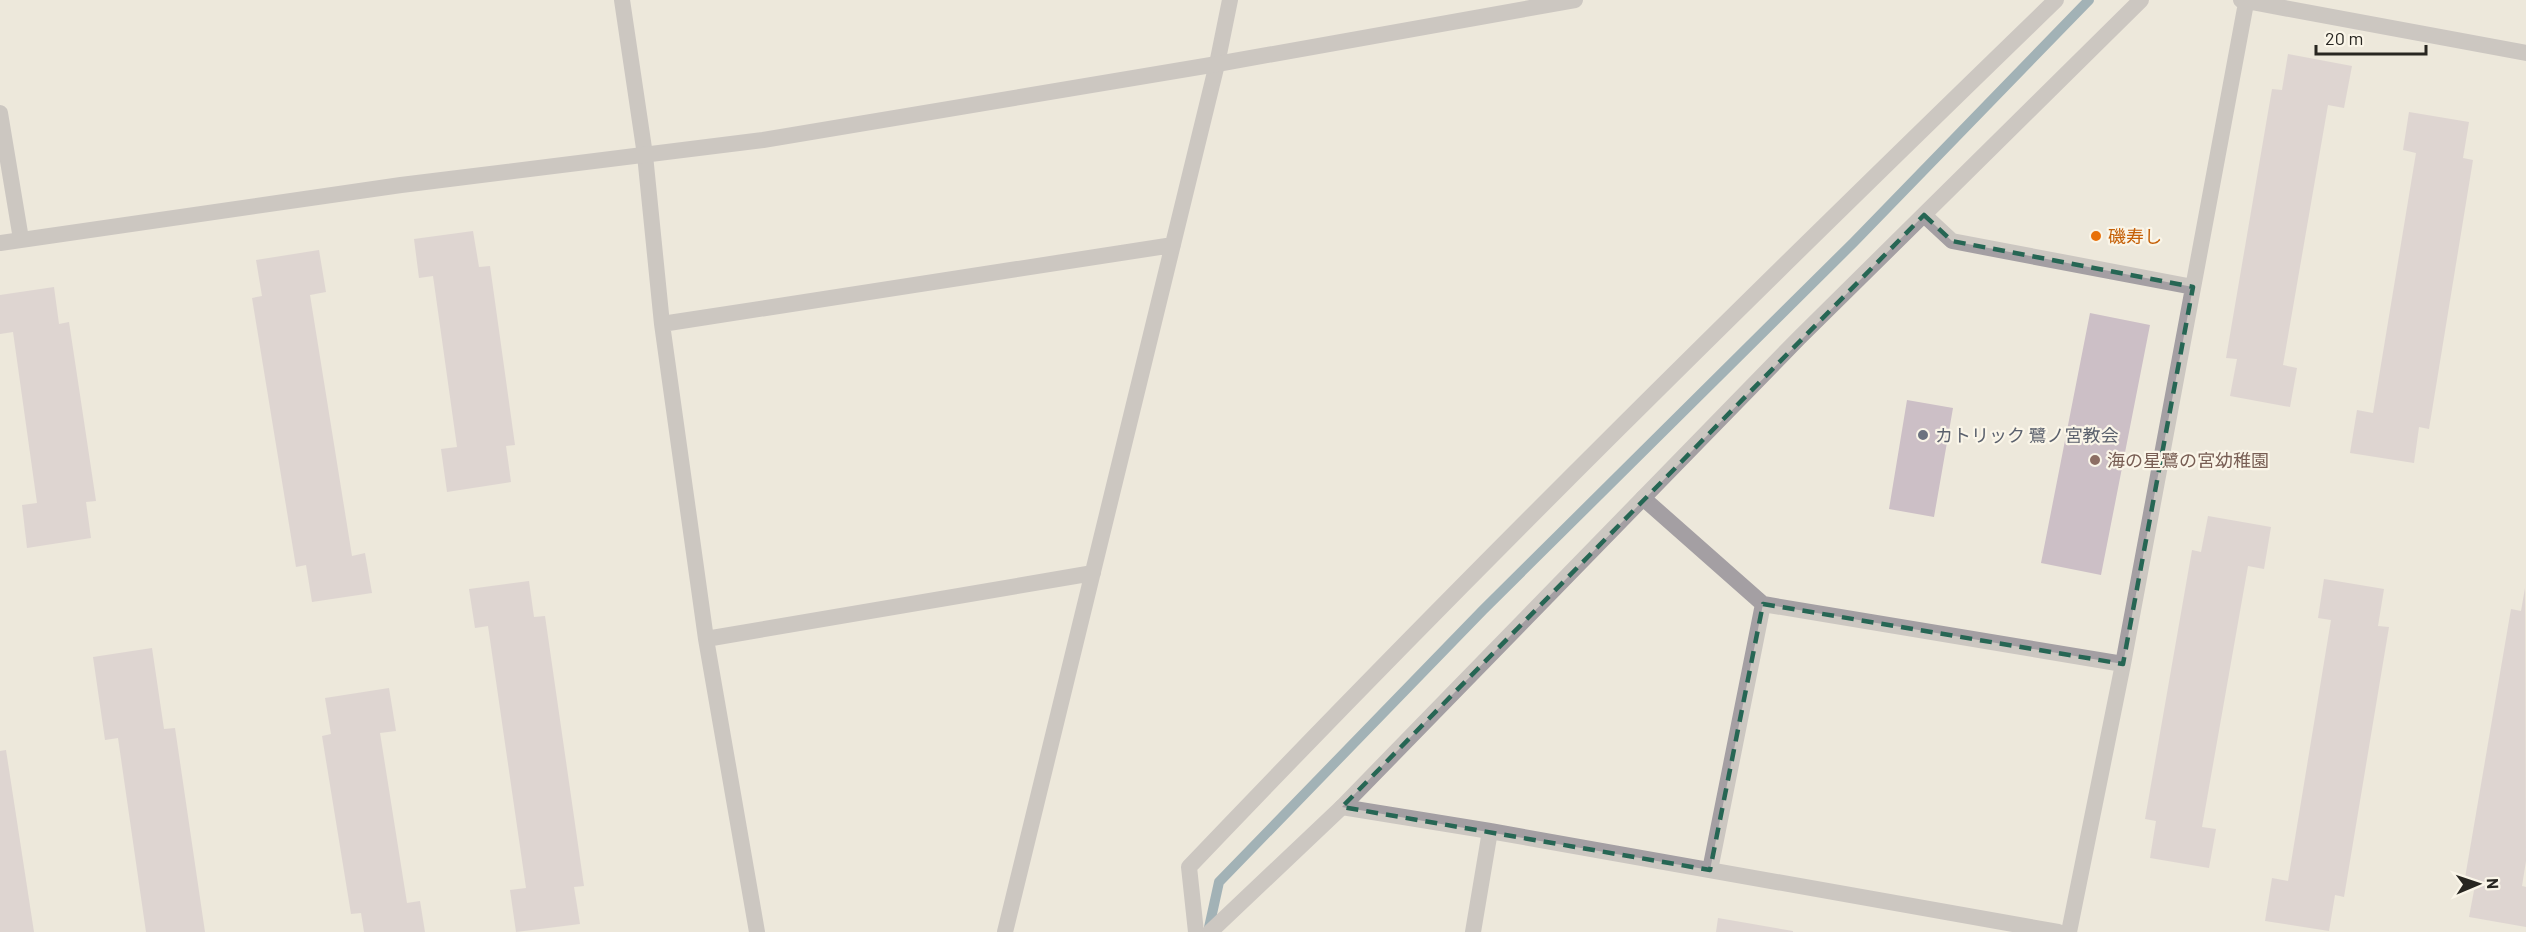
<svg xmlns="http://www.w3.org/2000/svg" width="2526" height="932" font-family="Barlow,'Noto Sans JP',sans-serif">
  <rect width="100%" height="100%" fill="#ede8db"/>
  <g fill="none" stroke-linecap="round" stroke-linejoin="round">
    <path stroke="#48718b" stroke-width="10" d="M1208,932l11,-50 264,-272 371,-368 235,-242"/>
  </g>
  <path fill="#ccbfc6" d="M2288,54l64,12 -8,42 -16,-3 -45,260 14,3 -7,39 -60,-11 7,-37 -11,-1 46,-269 10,1z
    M2409,112l60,10 -6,36 10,2 -44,269 -10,-2 -5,36 -64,-10 7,-43 16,3 43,-260 -13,-3z
    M473,231l6,36 11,-1 25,179 -9,1 5,36 -64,10 -6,-43 16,-2 -24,-171 -14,2 -5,-39z
    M319,250l7,42 -16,3 42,261 13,-3 7,40 -60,9 -6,-37 -10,2 -44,-269 10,-2 -6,-36z
    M54,287l5,37 10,-2 27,179 -10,1 5,36 -64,10 -5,-43 15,-2 -24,-171 -13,2v-39z
    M2090,313l60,12 -49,250 -60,-12z
    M1907,400l46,8 -19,109 -45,-8z
    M2208,516l63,11 -7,42 -16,-3 -46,261 14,2 -7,39 -59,-10 6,-37 -11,-2 47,-269 9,2z
    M2324,579l60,10 -6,37 11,1 -45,270 -9,-2 -6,36 -64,-10 7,-43 16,3 43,-261 -13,-2z
    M529,581l5,36 11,-1 39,270 -10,1 6,37 -64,8 -6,-42 16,-2 -38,-262 -13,2 -6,-39z
    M2525,588l1,273 -4,25 4,1v40l-57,-10 7,-37 -11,-2 46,-269 10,2z
    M152,648l12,81 11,-1 30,204h-59l-28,-194 -13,2 -12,-83z
    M389,688l7,43 -16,2 27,170 13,-2 5,31h-61l-3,-19 -10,1 -29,-178 9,-2 -6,-36z
    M6,750l28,182h-34v-181z
    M1718,918l75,13v1h-77z"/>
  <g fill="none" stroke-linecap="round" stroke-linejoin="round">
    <path stroke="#a49fa3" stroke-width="16" d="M622,0l23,155 17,169 44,315 51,293
      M2241,0l285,53
      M0,113l21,126
      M1924,215l28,26 241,46
      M662,324l511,-79
      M1643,498l120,106 360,60
      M706,639l387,-66
      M1342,807l148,24 568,101
      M1710,870l53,-266
      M1005,932l212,-868 13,-64
      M1196,932l-7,-65c282,-296 573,-582 867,-867
      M1473,932l17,-101
      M2069,932l54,-268 123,-661"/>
    <path stroke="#a49fa3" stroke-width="16" d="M0,243l401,-58 362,-45 454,-76 358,-64
      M1210,932l132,-125 457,-469 342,-338"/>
  </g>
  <path d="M0 0H2526V932H0ZM1924,215l28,26 241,46 -70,377 -360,-60 -53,266 -368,-63z" fill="#ede8db" fill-opacity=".55" fill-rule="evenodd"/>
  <path fill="none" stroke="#266654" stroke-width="4.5" stroke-dasharray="12 8" stroke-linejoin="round" d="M1924,215l28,26 241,46 -70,377 -360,-60 -53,266 -368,-63z"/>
  <circle fill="#e8710a" stroke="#faf5e8" stroke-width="2" cx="2096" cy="236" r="6"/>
  <circle fill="#6b7280" stroke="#faf5e8" stroke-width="2" cx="1923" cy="435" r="6"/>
  <circle fill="#8d6e63" stroke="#faf5e8" stroke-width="2" cx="2095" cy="460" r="6"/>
  <g text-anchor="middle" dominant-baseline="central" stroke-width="4.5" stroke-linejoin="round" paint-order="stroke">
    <g font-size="18" fill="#c56008" stroke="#faf5e8" text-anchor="start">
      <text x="2108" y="236">磯寿し</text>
    </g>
    <g font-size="18" fill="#5b616d" stroke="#faf5e8" text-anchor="start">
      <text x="1935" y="435">カトリック 鷺ノ宮教会</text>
    </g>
    <g font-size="18" fill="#785e54" stroke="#faf5e8" text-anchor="start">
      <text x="2107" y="460">海の星鷺の宮幼稚園</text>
    </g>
  </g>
  <g transform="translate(2478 884) rotate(88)" stroke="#faf5e8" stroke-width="4.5" paint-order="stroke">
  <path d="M0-4.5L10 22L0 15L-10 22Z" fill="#282621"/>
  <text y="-9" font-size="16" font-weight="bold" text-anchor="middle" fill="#282621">N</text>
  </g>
  <path d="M2316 45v9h110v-9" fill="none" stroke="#282621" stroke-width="3"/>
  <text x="2325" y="45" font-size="18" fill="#282621" stroke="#faf5e8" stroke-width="4.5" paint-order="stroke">20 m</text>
</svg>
